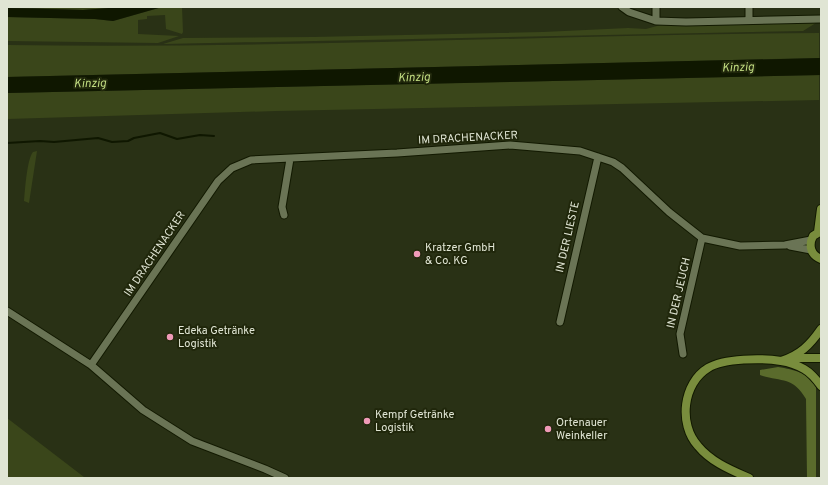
<svg xmlns="http://www.w3.org/2000/svg" width="828" height="485" font-family="Overpass,sans-serif">
  <rect width="100%" height="100%" fill="#293115"/>
  <path fill="#3a461a" d="M7,7h115l-39,3z
    M162,7h20l1,25 -1,2 -16,-5 -1,-14 -18,1v3l-9,1v14l41,2 -21,7 -151,-2v-24l88,2 18,2z
    M819,21l-16,10 -640,13 20,-6 130,-1 230,-5 85,-4 18,1 18,-5z
    M819,33v25l-812,19v-32c271,4 542,-10 812,-12z
    M819,75v25l-543,11 -269,8v-26z
    M37,151l-8,52 -5,-2c1,-11 3,-42 9,-49z
    M7,418l77,59 -77,1z"/>
  <path fill="#5a6b2c" d="M778,367c17,3 29,5 38,20v91h-9l-1,-79c-13,-23 -25,-17 -46,-24v-5z"/>
  <path fill="#0f1700" d="M122,7h40l-49,14 -18,-2 -88,-2v-9l76,2z
    M821,58v17l-814,18v-16z"/>
  <g fill="none" stroke-linecap="round" stroke-linejoin="round">
    <path stroke="#0f1700" stroke-width="2" d="M7,143l33,-2 14,1 44,-4 14,4 16,-1 6,-3 26,-5 17,6 23,-4 14,1"/>
    <g stroke="#121900" stroke-width="9">
      <path id="minor" d="M622,7l7,5 27,9 30,1 135,-3
        M749,7v13
        M656,21v-14
        M284,215l-2,-8 8,-48
        M790,246l21,4
        M7,311l84,54 52,45 49,31 73,28 20,9
        M560,322l38,-165
        M683,354l-3,-20 22,-96
        M91,365l127,-184 14,-13 19,-8 146,-7 113,-8 70,6 33,11 9,6 47,44 33,26 38,8 45,-1 26,-5"/>
    </g>
    <g stroke="#121900" stroke-width="10">
      <path id="major" d="M821,231l-8,5c-5,10 -2,19 8,23
        M818,232l3,-23
        M792,358h29
        M781,361c19,-6 29,-16 40,-32
        M749,478c-18,-8 -38,-16 -51,-32 -20,-22 -15,-63 10,-78 16,-10 55,-10 73,-7 7,1 16,4 23,8 7,4 12,10 17,17"/>
    </g>
    <use href="#minor" stroke="#6a7455" stroke-width="7"/>
    <use href="#major" stroke="#798d3d" stroke-width="8"/>
  </g>
  <g fill="#ef9ab8" stroke="#20270b" stroke-width="1.5">
    <circle cx="417" cy="254" r="4"/>
    <circle cx="170" cy="337" r="4"/>
    <circle cx="367" cy="421" r="4"/>
    <circle cx="548" cy="429" r="4"/>
  </g>
  <g text-anchor="middle" dominant-baseline="central" stroke-width="4" stroke-linejoin="round" paint-order="stroke">
    <g font-size="11" fill="#e0e5d4" stroke="#20270b">
      <text transform="translate(468 138) rotate(-3)">IM DRACHENACKER</text>
      <text transform="translate(568 237) rotate(-77)">IN DER LIESTE</text>
      <text transform="translate(155 254) rotate(-56)">IM DRACHENACKER</text>
      <text transform="translate(679 293) rotate(-77)">IN DER JEUCH</text>
    </g>
    <g font-size="11" fill="#e0e5d4" stroke="#20270b" text-anchor="start">
      <text x="425" y="248">Kratzer GmbH<tspan x="425" dy="13">&amp; Co. KG</tspan></text>
      <text x="178" y="331">Edeka Getränke<tspan x="178" dy="13">Logistik</tspan></text>
      <text x="375" y="415">Kempf Getränke<tspan x="375" dy="13">Logistik</tspan></text>
      <text x="556" y="423">Ortenauer<tspan x="556" dy="13">Weinkeller</tspan></text>
    </g>
    <g font-size="12" font-style="italic" fill="#c0db80" stroke="#20270b">
      <text transform="translate(738 68) rotate(-2)">Kinzig</text>
      <text transform="translate(414 78) rotate(-2)">Kinzig</text>
      <text transform="translate(90 84) rotate(-1)">Kinzig</text>
    </g>
  </g>
  <rect width="828" height="485" fill="none" stroke="#e0e5d4" stroke-width="16"/>
</svg>
